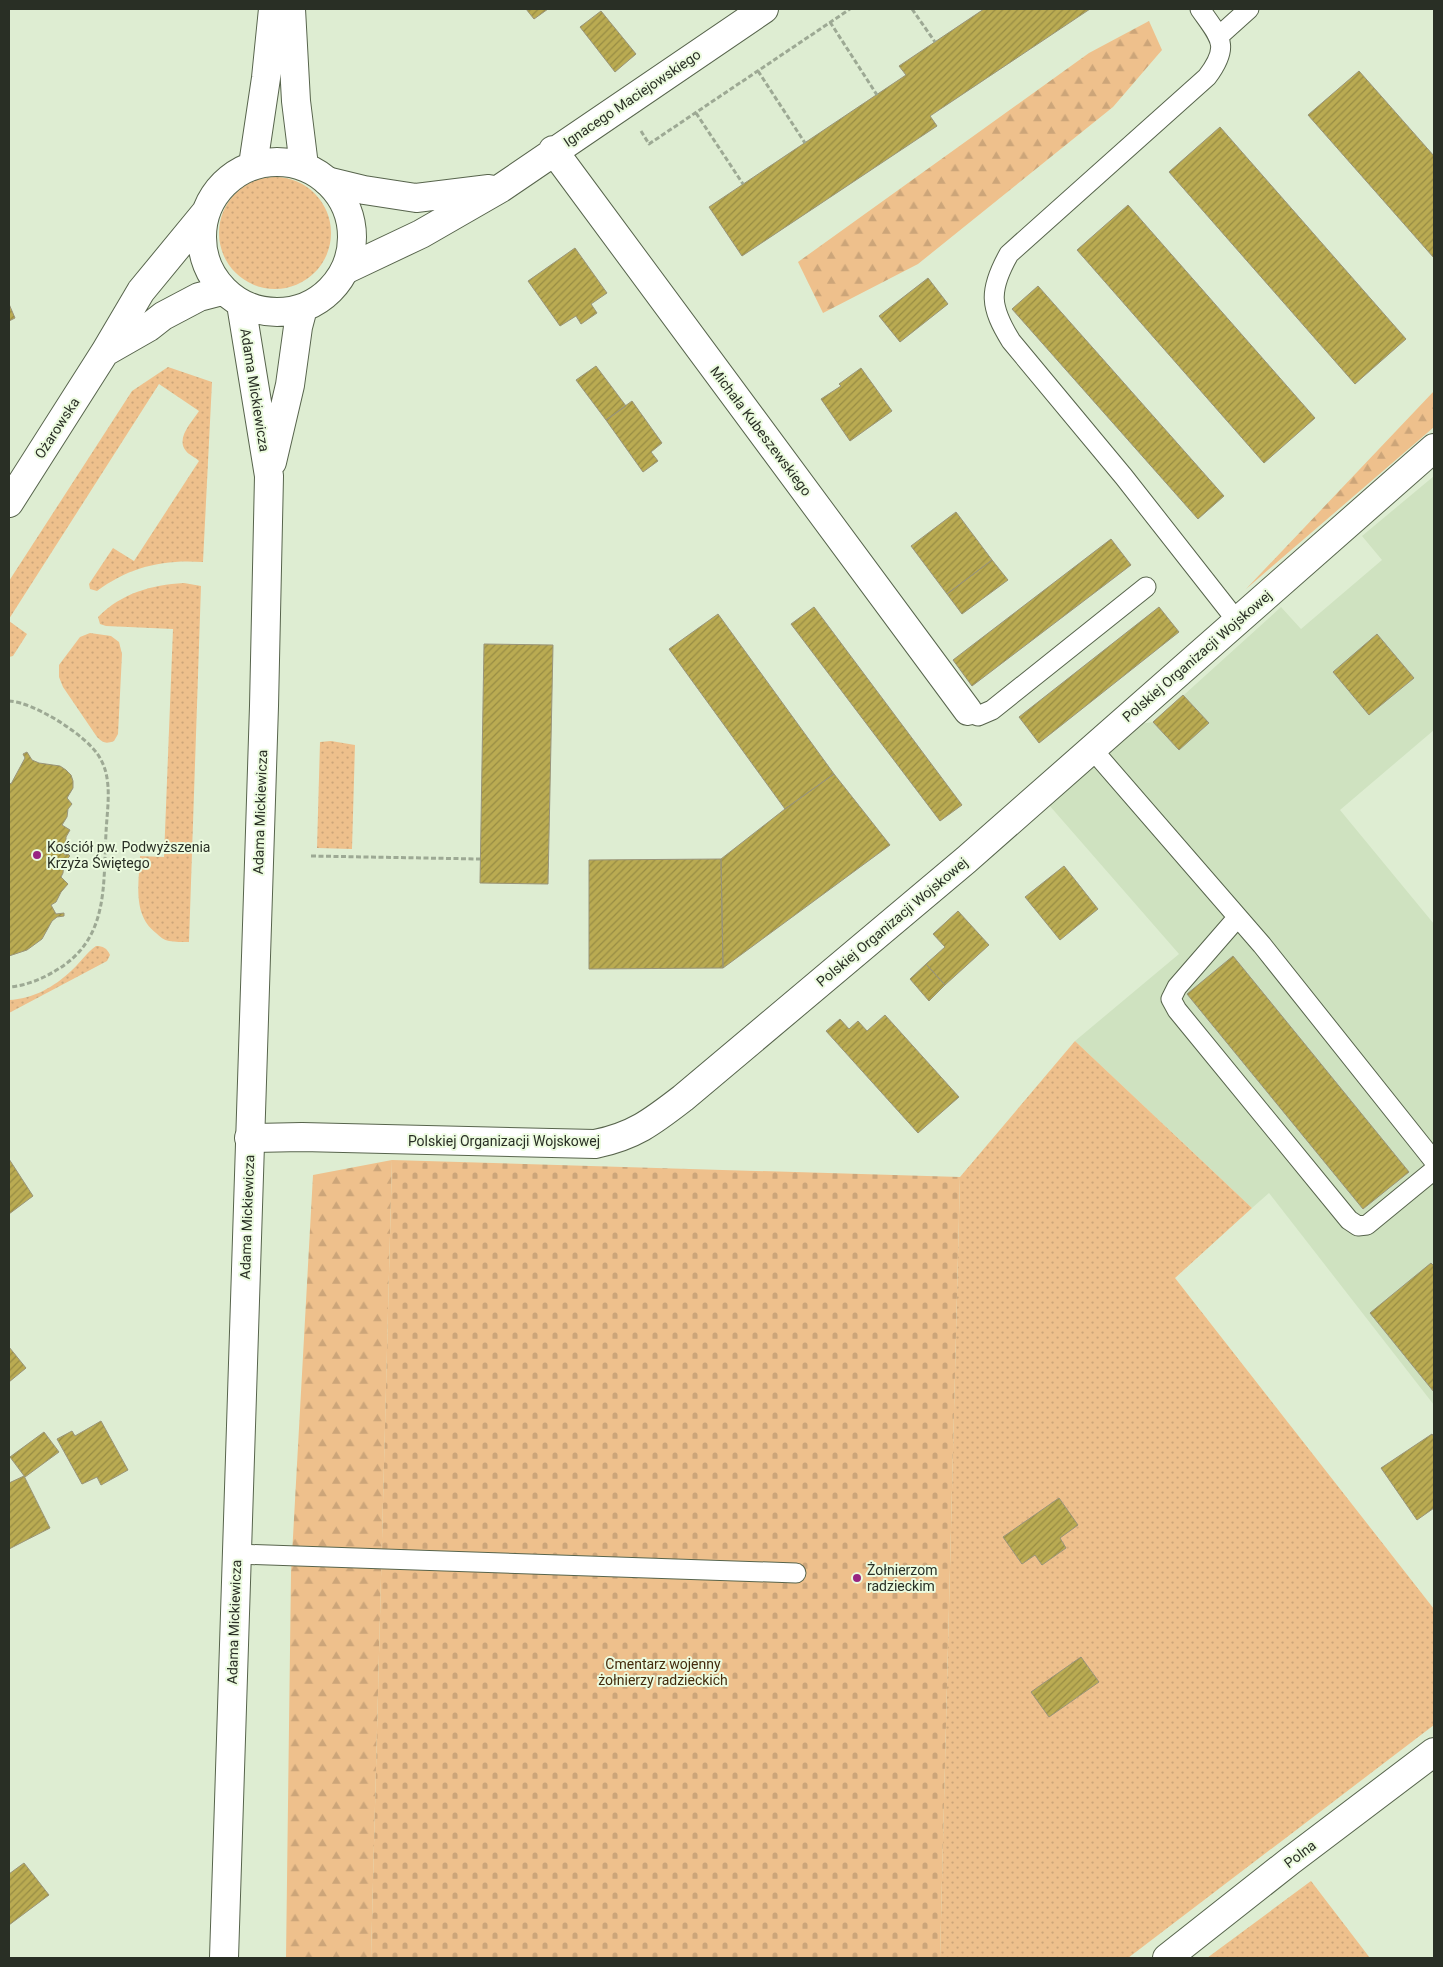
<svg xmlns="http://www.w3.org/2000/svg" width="1443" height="1967" font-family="Roboto,sans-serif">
  <defs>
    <pattern id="grass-dots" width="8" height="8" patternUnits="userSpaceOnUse" patternTransform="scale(1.25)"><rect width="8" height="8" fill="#eec08c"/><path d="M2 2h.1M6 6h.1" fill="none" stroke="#cca579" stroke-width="1.8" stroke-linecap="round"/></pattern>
    <pattern id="forest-firs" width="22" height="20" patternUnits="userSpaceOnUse" patternTransform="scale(1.25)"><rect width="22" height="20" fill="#eec08c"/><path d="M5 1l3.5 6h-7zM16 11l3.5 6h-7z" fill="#cca579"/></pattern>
    <pattern id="cemetery-stones" width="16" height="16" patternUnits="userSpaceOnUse" patternTransform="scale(1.25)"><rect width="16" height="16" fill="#eec08c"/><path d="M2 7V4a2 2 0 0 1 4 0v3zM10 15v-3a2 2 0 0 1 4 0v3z" fill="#cca579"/></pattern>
    <pattern id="building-hatch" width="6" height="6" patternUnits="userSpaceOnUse" patternTransform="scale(1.25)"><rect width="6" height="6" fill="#baab52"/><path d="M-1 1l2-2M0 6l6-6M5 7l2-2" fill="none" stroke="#978c44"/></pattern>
  </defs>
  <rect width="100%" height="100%" fill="#deedd2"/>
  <path fill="#cfe2c0" d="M1434,476v254l-94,80 94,114v481l-165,-212 -17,15 -177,-167 104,-87 -130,-149 89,-81 16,-2 127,-115 20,22 81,-69 -20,-24z"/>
  <path fill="url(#grass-dots)" d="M219 233a56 56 0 1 1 112 0a56 56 0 1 1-112 0Z
    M168,367l44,15 -9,180c-40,-3 -74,5 -106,29l-7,-2 -1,-5 24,-36 21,13 65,-100c-4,-4 -10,-6 -13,-10 -11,-13 7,-30 13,-40l-40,-27 -150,235v-38l123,-190z
    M184,583l17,3 -12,356c-7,0 -14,0 -20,-1 -5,-1 -9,-4 -13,-8 -24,-18 -17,-51 -16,-77l24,1 9,-228 -67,-3 -6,-2 -2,-7c24,-24 53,-32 86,-34z
    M9,621l18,13 -14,22 -4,1z
    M90,633l21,3 8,6 3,12 -4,80 -4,7c-8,3 -11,2 -17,-4l-34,-50 -4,-10v-12l21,-28z
    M331,741l24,4 -3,104 -35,-1 3,-106z
    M96,946c7,0 11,2 14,9l-3,6 -98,52v-13c24,-1 45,-13 62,-29 9,-8 15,-18 25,-25z
    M1075,1041l177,167 -77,70 259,331v116l-306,233h-188l20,-781z
    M1311,1881l59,77h-163z"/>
  <path fill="url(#forest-firs)" d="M1149,21l13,29 -49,57 -195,157 -95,49 -25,-51 291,-209z
    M1434,391v36l-188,162z
    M392,1160l-21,798h-85l5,-385 22,-398z"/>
  <path fill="url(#cemetery-stones)" d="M392,1160l568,17 -20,781h-569z"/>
  <path fill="url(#building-hatch)" stroke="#999479" d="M526,9h22l-14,10z
    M984,9h106l-160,107 7,10 -195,130 -33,-49 197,-132 -7,-9z
    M601,11l35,43 -21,18 -35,-45z
    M1359,71l75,85v102l-126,-143z
    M1220,127l186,212 -51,45 -186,-212z
    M1128,205l187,213 -51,45 -187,-213z
    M575,248l32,45 -16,11 6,9 -16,11 -5,-8 -16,10 -32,-45z
    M928,278l20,26 -48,38 -21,-26z
    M1038,286l186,210 -26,23 -186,-210z
    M9,304l6,14 -6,3z
    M596,366l30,40 -20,14 -30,-40z
    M861,368l31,43 -42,30 -29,-42 20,-13 -2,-2z
    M632,401l30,42 -11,9 7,9 -15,11 -37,-52z
    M956,512l36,48 -45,34 -36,-48z
    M1111,539l20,26 -159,121 -19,-26z
    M992,560l16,20 -46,34 -15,-20z
    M814,607l148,198 -22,16 -149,-197z
    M1159,607l20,25 -140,111 -20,-26z
    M718,614l116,160 -49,35 -116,-160z
    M1377,634l37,44 -45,37 -36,-43z
    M484,644l69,1 -5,239 -68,-1z
    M1183,695l26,28 -30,27 -26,-28z
    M27,752l5,8 7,3 21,3 6,4 5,5 2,6v7l-6,10 5,6 -4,5 -1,8 -5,8 8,5 -4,7v8l-3,7 2,3 3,-1 2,2 -6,6 -1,11 -2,4 7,7 -7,8 -5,10 -5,3 5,9 8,-1v3l-7,1 -5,4 -10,18 -15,11 -18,6v-174l2,2 14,-26 -2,-4z
    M834,774l56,71 -167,123 -2,-109 64,-50z
    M721,859l2,109 -134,1v-109z
    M1064,866l34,43 -38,31 -35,-43z
    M958,911l31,34 -44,40 -19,-21 19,-17 -12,-13z
    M1233,956l176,216 -46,37 -176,-215z
    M926,964l19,21 -16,16 -19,-22z
    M885,1015l74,82 -41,36 -92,-102 14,-12 9,10 9,-8 9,10z
    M9,1159l24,37 -24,18z
    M1431,1263l3,3v126l-64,-79z
    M9,1347l17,21 -17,14z
    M101,1421l27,49 -27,15 -4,-8 -15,7 -25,-45 15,-8 3,5z
    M44,1432l15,20 -34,25 -15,-20z
    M1432,1434l2,3v71l-17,12 -36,-52z
    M24,1476l26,52 -41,21v-66z
    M1059,1498l19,27 -18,13 6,10 -24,17 -7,-10 -13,9 -19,-27z
    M1081,1657l18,25 -50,35 -18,-25z
    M24,1863l25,32 -40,30v-51z"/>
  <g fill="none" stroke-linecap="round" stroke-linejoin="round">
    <g stroke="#57644c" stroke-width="21">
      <path id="service" d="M1200,9c20,29 31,36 7,68l-198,177c-21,37 -19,53 2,87l113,136 113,144
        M1219,36l30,-27
        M968,711l10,5 14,-6 154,-123
        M1092,749l170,196 172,216
        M1237,918l-60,69 -6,12 6,11 172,210 9,6 9,-1 67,-55
        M236,1554l560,19"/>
    </g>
    <g stroke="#57644c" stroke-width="30">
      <path id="minor" d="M553,150l415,561
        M327,181l37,9 52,8 73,-9
        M345,270l76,-36 80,-46 263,-179
        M249,1138l53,-1 293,7c39,-8 57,-22 88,-46l283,-238 468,-412
        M1167,1958l123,-97 144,-109"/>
    </g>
    <g stroke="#57644c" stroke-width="30">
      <path id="tertiary" d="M291,9l5,92 8,65
        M202 237a75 75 0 1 1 150 0a75 75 0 1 1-150 0Z
        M253,165l13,-87 7,-69
        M107,351l42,-24 14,-11 36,-19 23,-6
        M272,462l18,-77 8,-58 5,-19
        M9,503l96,-151 36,-61 65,-79
        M224,1958l40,-1252 5,-230 -28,-172"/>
    </g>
    <path stroke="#9da994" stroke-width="3" stroke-dasharray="5 2.5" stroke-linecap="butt" d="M912,9l23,33
      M830,22l47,73
      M758,71l47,72
      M696,113l47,71
      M641,131l8,13 201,-135
      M9,701c25,1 79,35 91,57 13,22 7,51 6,75 -3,54 3,107 -51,138 -13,8 -30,15 -46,16
      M311,856l169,3"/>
    <use href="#service" stroke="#fff" stroke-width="19"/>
    <use href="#minor" stroke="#fff" stroke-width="28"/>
    <use href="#tertiary" stroke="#fff" stroke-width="28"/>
  </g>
  <g fill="#982582" stroke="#ecfbdf" stroke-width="2">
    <circle cx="37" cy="855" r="5"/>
    <circle cx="857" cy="1578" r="5"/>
  </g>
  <g text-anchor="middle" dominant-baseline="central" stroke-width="4" stroke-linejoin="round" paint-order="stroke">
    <g font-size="14" fill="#292f25" stroke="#ecfbdf">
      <text transform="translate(632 98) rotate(-34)">Ignacego Maciejowskiego</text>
      <text transform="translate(255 390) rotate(81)">Adama Mickiewicza</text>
      <text transform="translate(57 428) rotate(-57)">Ożarowska</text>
      <text transform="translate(761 431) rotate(53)">Michała Kubeszewskiego</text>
      <text transform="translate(1197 656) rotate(-41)">Polskiej Organizacji Wojskowej</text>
      <text transform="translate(260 812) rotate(-88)">Adama Mickiewicza</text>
      <text transform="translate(892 922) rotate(-40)">Polskiej Organizacji Wojskowej</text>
      <text x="504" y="1141">Polskiej Organizacji Wojskowej</text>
      <text transform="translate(247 1217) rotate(-88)">Adama Mickiewicza</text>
      <text transform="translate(234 1622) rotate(-88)">Adama Mickiewicza</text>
      <text transform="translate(1300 1854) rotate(-37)">Polna</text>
    </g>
    <g font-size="14" fill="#292f25" stroke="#ecfbdf" text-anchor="start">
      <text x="47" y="847">Kościół pw. Podwyższenia<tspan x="47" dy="16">Krzyża Świętego</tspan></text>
      <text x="867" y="1570">Żołnierzom<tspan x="867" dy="16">radzieckim</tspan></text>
    </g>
    <g font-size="14" fill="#432b0c" stroke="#ecfbdf">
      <text x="663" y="1664">Cmentarz wojenny<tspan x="663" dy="16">żołnierzy radzieckich</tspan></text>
    </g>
  </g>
  <rect width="1443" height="1967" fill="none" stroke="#292f25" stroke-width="20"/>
</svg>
